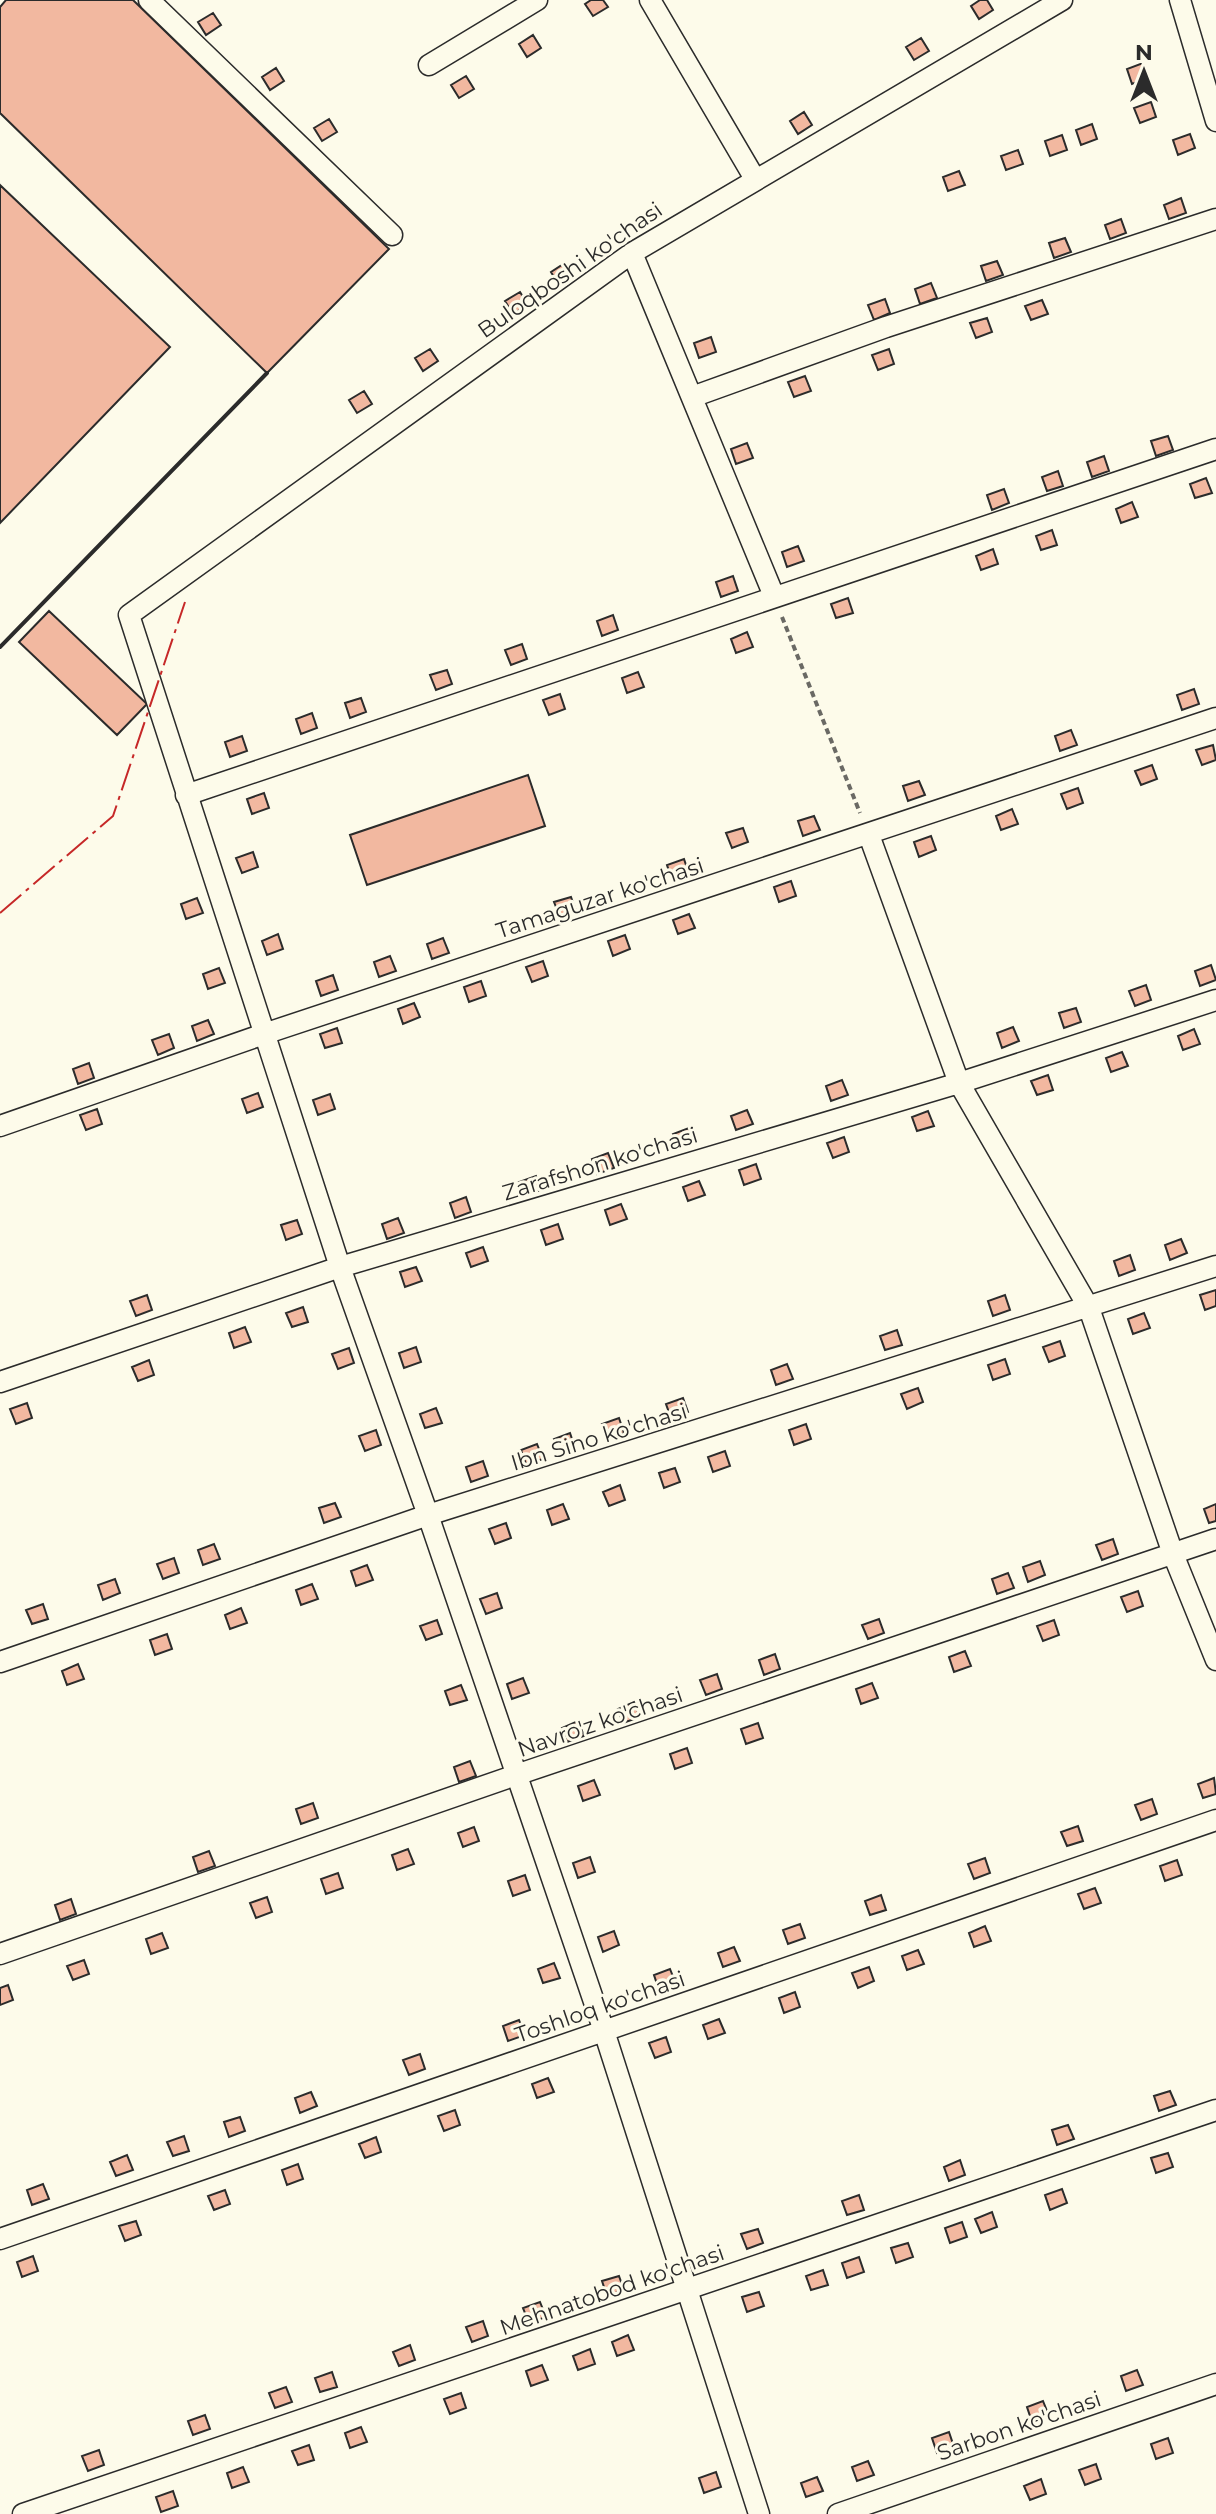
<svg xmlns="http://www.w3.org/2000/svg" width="1216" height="2514" font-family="Montserrat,sans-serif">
  <rect width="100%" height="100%" fill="#fdfbea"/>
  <path fill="#f2b8a0" stroke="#2b2b2b" stroke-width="2" d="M6,0h127l256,249 -122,124 -267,-260v-106z
    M591,0h12l5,7 -15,9 -8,-12z
    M980,0h7l6,10 -14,9 -8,-13z
    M213,13l8,12 -15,10 -8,-13z
    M533,35l8,13 -14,9 -8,-13z
    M921,38l8,13 -15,9 -8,-13z
    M1143,63l5,15 -16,6 -5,-15z
    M276,68l8,13 -14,9 -8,-13z
    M466,76l8,13 -15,9 -8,-13z
    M1151,102l5,15 -16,6 -6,-15z
    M804,112l8,13 -14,9 -8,-13z
    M329,119l8,13 -15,9 -8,-13z
    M1092,124l5,15 -16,6 -5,-15z
    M1190,134l5,14 -17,7 -5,-15z
    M1062,135l5,15 -17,6 -5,-15z
    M1018,150l5,14 -17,6 -5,-14z
    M959,171l6,14 -17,6 -5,-14z
    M0,185l170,162 -170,176z
    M1181,198l5,15 -17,6 -5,-14z
    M1121,219l5,14 -16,6 -5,-14z
    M1065,238l6,14 -17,6 -5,-15z
    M997,261l6,14 -17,6 -5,-15z
    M565,263l8,13 -14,9 -8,-13z
    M931,283l6,15 -17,6 -5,-15z
    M520,292l8,13 -15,9 -8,-13z
    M885,299l5,14 -16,7 -6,-15z
    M1042,300l6,14 -17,6 -6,-14z
    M987,318l5,14 -16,6 -6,-15z
    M711,337l5,15 -17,6 -5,-15z
    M430,349l8,12 -15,10 -8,-13z
    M889,349l5,15 -16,6 -6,-15z
    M805,376l6,15 -17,6 -6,-15z
    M364,391l8,13 -15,9 -8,-13z
    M1168,436l5,14 -17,6 -5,-15z
    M747,443l6,15 -17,6 -5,-15z
    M1104,456l5,15 -17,6 -5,-15z
    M1058,471l5,15 -16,5 -5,-14z
    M1206,478l6,15 -17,5 -5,-14z
    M1004,489l5,14 -17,7 -5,-15z
    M1132,502l6,15 -17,6 -5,-14z
    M1052,530l5,15 -16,5 -5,-14z
    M798,546l6,15 -17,6 -5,-15z
    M993,549l5,15 -17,6 -5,-14z
    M733,576l5,15 -17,6 -5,-15z
    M848,598l5,15 -17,5 -5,-14z
    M49,611l98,93 -30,31 -98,-93z
    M613,615l5,15 -16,6 -5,-15z
    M747,632l6,15 -17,6 -5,-14z
    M522,644l5,15 -16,6 -6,-15z
    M447,670l5,14 -16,6 -6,-15z
    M638,672l6,15 -17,6 -5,-15z
    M1194,689l5,15 -17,6 -5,-15z
    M560,694l5,15 -16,6 -6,-15z
    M361,698l5,14 -16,6 -5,-15z
    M312,713l5,15 -16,6 -5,-15z
    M1071,730l6,15 -17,6 -5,-15z
    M242,736l5,15 -17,6 -5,-15z
    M1213,745l3,15 -14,5 -6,-15z
    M1152,765l5,14 -16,6 -6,-14z
    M528,775l17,51 -178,59 -17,-50z
    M919,781l6,14 -17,6 -5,-15z
    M1078,788l5,15 -16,6 -6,-15z
    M264,793l5,15 -17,6 -5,-15z
    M1012,809l6,15 -17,6 -5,-14z
    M814,816l6,14 -17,6 -5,-15z
    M743,828l5,14 -16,6 -6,-15z
    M931,836l5,14 -17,7 -5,-15z
    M253,852l5,15 -16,6 -6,-15z
    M684,859l5,15 -17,6 -5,-15z
    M791,881l5,15 -17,6 -5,-15z
    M571,897l5,14 -16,6 -6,-15z
    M197,898l6,15 -17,6 -5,-15z
    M689,914l6,14 -17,6 -5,-14z
    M278,934l5,15 -16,6 -5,-14z
    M625,935l5,14 -17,7 -5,-15z
    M443,938l6,15 -17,6 -5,-15z
    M390,956l6,15 -17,6 -5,-15z
    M543,961l5,15 -16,6 -6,-15z
    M1211,965l5,15 -16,6 -5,-15z
    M219,968l6,15 -17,6 -5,-15z
    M333,975l5,15 -17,6 -5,-15z
    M481,981l5,15 -17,6 -5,-15z
    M1146,985l5,15 -16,6 -6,-15z
    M414,1003l6,14 -17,7 -5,-15z
    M1076,1008l5,14 -17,6 -5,-15z
    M208,1020l6,14 -17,7 -5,-15z
    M1013,1027l6,14 -17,7 -5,-15z
    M337,1028l5,15 -17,5 -5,-14z
    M1194,1029l6,15 -17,6 -5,-14z
    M169,1034l5,14 -16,7 -6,-15z
    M1122,1052l6,14 -17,6 -5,-14z
    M89,1063l5,15 -16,6 -5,-15z
    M1048,1075l5,15 -16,5 -6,-14z
    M842,1080l6,15 -17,6 -5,-15z
    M258,1093l5,14 -16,6 -5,-14z
    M330,1094l5,15 -17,6 -5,-15z
    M97,1109l5,15 -16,6 -6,-15z
    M747,1110l6,14 -17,6 -5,-14z
    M928,1111l6,15 -17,5 -5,-14z
    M689,1128l6,14 -17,7 -5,-15z
    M844,1137l5,15 -16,6 -6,-15z
    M608,1153l6,15 -17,6 -5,-15z
    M756,1164l5,15 -17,6 -5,-15z
    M536,1176l5,14 -17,6 -5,-14z
    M699,1181l6,14 -17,6 -5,-14z
    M466,1197l5,15 -16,6 -5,-15z
    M621,1204l6,15 -17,6 -5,-15z
    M398,1218l6,15 -17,6 -5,-15z
    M297,1220l5,14 -16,6 -5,-15z
    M558,1224l5,15 -17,6 -5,-15z
    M1181,1239l6,14 -17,7 -5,-15z
    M483,1247l5,14 -17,6 -5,-14z
    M1130,1255l5,15 -16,6 -5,-15z
    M416,1267l6,14 -17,6 -5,-15z
    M1216,1290v16l-11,4 -5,-15z
    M147,1295l5,15 -16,6 -6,-15z
    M1005,1295l5,15 -17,6 -5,-15z
    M303,1307l5,15 -16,5 -6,-14z
    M1144,1313l6,15 -17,6 -5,-15z
    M245,1327l6,15 -17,6 -5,-15z
    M897,1330l5,15 -17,5 -5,-14z
    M1060,1341l5,15 -16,6 -6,-15z
    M416,1347l5,15 -17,6 -5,-15z
    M349,1348l5,15 -16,6 -6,-15z
    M1005,1359l5,15 -17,6 -5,-15z
    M149,1360l5,15 -16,6 -6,-14z
    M787,1364l6,15 -17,6 -5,-15z
    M918,1388l5,14 -16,7 -6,-15z
    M683,1398l5,14 -17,6 -5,-14z
    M27,1403l5,15 -16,6 -6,-15z
    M436,1408l6,15 -17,5 -5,-14z
    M619,1418l5,15 -16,6 -6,-15z
    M806,1424l5,15 -17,6 -5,-15z
    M376,1430l5,15 -16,6 -6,-15z
    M570,1433l5,15 -16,6 -5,-15z
    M537,1444l6,15 -17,5 -5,-14z
    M725,1451l5,15 -17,6 -5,-15z
    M483,1461l5,15 -17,6 -5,-15z
    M675,1468l5,14 -16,6 -5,-15z
    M620,1485l5,15 -16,6 -6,-14z
    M335,1503l6,14 -17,6 -5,-15z
    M563,1504l6,15 -17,6 -5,-15z
    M1216,1504v17l-7,2 -5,-14z
    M506,1523l5,15 -16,6 -6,-15z
    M1113,1539l5,15 -16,6 -6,-15z
    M214,1544l6,15 -17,6 -5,-15z
    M174,1558l5,15 -16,6 -6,-15z
    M1040,1561l5,14 -17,7 -5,-15z
    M367,1565l6,15 -17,6 -5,-15z
    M1008,1573l6,15 -17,6 -5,-15z
    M115,1579l5,14 -17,7 -5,-15z
    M312,1584l6,15 -17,6 -5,-15z
    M1138,1591l5,15 -16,6 -6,-15z
    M497,1593l5,15 -16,6 -6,-15z
    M43,1604l5,15 -16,5 -6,-14z
    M241,1608l6,15 -17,6 -5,-14z
    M879,1619l5,14 -16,6 -6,-14z
    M437,1620l5,14 -16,6 -6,-14z
    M1054,1620l5,15 -16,6 -6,-15z
    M167,1634l5,15 -17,6 -5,-15z
    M965,1651l6,15 -17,6 -5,-15z
    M775,1654l5,15 -16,6 -5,-15z
    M78,1664l6,15 -17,6 -5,-14z
    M717,1674l5,15 -16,6 -6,-15z
    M523,1678l6,15 -17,6 -5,-15z
    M872,1683l6,15 -17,6 -5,-15z
    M461,1685l6,15 -17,5 -5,-14z
    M634,1702l6,15 -17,6 -5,-14z
    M578,1721l6,15 -17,6 -5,-14z
    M758,1723l5,15 -17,6 -5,-15z
    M687,1748l5,15 -17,6 -5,-15z
    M470,1761l6,15 -17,6 -5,-15z
    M1214,1778l2,16 -13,4 -5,-14z
    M594,1780l6,15 -17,6 -5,-15z
    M1152,1799l5,15 -16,6 -6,-15z
    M313,1803l5,15 -17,6 -5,-15z
    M1078,1826l5,15 -16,5 -6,-14z
    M474,1827l5,14 -16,6 -5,-14z
    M408,1849l6,15 -17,6 -5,-15z
    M209,1851l6,15 -17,6 -5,-15z
    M590,1857l5,15 -17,6 -5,-15z
    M985,1858l5,15 -16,6 -6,-15z
    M1177,1860l5,15 -17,6 -5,-15z
    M338,1873l5,15 -17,6 -5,-15z
    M525,1875l5,15 -17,6 -5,-15z
    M1095,1888l6,15 -17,6 -6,-15z
    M881,1895l5,15 -16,5 -5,-14z
    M267,1897l5,15 -16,6 -6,-15z
    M71,1899l5,15 -16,6 -5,-15z
    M800,1924l5,14 -17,6 -5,-14z
    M985,1926l6,15 -17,6 -5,-14z
    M614,1931l5,14 -16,7 -5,-15z
    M162,1933l6,15 -17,6 -5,-15z
    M734,1947l6,14 -17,6 -5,-14z
    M918,1950l6,14 -17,6 -5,-14z
    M84,1960l5,14 -16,6 -6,-14z
    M554,1963l6,15 -17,5 -5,-14z
    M869,1967l5,14 -16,7 -6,-15z
    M670,1969l6,15 -17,6 -5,-15z
    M8,1985l5,15 -13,5v-17z
    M795,1992l5,15 -16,6 -5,-15z
    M719,2019l6,14 -17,6 -5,-14z
    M519,2020l6,15 -17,6 -5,-15z
    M666,2037l5,15 -16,6 -6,-15z
    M420,2054l5,15 -16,6 -6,-15z
    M548,2078l6,14 -17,6 -5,-14z
    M1170,2091l6,14 -17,6 -5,-15z
    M311,2092l6,14 -17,7 -5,-15z
    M455,2110l5,15 -16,6 -6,-15z
    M240,2117l5,14 -16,6 -5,-15z
    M1068,2125l6,14 -17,6 -5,-15z
    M184,2136l5,15 -16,5 -6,-14z
    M376,2137l5,15 -16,6 -6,-14z
    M1168,2153l5,14 -17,6 -5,-15z
    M127,2155l6,15 -17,6 -6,-14z
    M960,2160l5,15 -16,6 -5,-14z
    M298,2164l5,15 -16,6 -5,-15z
    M43,2184l6,15 -17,6 -5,-15z
    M1062,2189l5,14 -17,7 -5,-15z
    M225,2190l5,14 -16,6 -6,-14z
    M859,2195l5,15 -17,5 -5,-14z
    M992,2212l5,15 -16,6 -6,-14z
    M136,2221l5,14 -16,6 -6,-15z
    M962,2222l5,15 -17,6 -5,-15z
    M758,2229l5,14 -16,6 -6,-15z
    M908,2243l5,14 -17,6 -5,-15z
    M33,2256l5,15 -16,6 -5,-15z
    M859,2257l5,15 -17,6 -5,-15z
    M823,2270l5,15 -17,5 -5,-14z
    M619,2276l5,14 -17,6 -5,-15z
    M759,2292l5,14 -17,6 -5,-15z
    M540,2302l6,15 -17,6 -6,-15z
    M483,2321l5,15 -16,6 -6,-15z
    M628,2335l6,15 -17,6 -5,-14z
    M410,2345l5,15 -16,6 -6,-14z
    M590,2349l5,15 -17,6 -5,-14z
    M542,2365l6,15 -17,6 -5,-15z
    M1137,2370l6,15 -17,6 -5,-15z
    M332,2372l5,15 -17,5 -5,-14z
    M286,2387l6,15 -17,6 -6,-15z
    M461,2393l5,15 -16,6 -6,-15z
    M1043,2401l6,15 -17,6 -5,-15z
    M205,2415l5,14 -17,6 -5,-14z
    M361,2427l6,15 -17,6 -5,-15z
    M949,2432l5,15 -17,6 -5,-15z
    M1168,2438l5,15 -17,6 -5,-15z
    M309,2445l5,15 -16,5 -6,-14z
    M99,2450l5,15 -16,6 -6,-15z
    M868,2461l6,14 -17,6 -5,-14z
    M1096,2464l5,15 -16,6 -6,-15z
    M243,2467l6,15 -17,6 -5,-15z
    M716,2472l5,15 -17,6 -5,-15z
    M817,2477l6,14 -17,6 -5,-14z
    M1041,2479l5,15 -16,6 -6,-14z
    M173,2491l5,15 -17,6 -5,-15z"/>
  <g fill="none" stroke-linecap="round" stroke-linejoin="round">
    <g stroke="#2b2b2b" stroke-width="23">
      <path id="street" d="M149,0l243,235
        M650,0l105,179
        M1180,0l36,121
        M429,65l108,-65
        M632,253l142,343
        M692,397l194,-70 330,-108
        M186,795l1030,-346
        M869,835l90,248 130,225 84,246 43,106
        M0,1126l264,-92 952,-316
        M0,1382l340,-115 619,-184 257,-83
        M0,1662l428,-147 788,-249
        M0,1954l516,-179 700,-236
        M0,2239l1216,-419
        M23,2514l1193,-404
        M759,2514l-155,-483 -176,-516 -88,-248 -211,-652 503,-362 430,-253
        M838,2514l378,-130"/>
    </g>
    <path stroke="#6a6964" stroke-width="4" stroke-dasharray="6 4" stroke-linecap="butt" d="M782,617l78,196"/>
    <use href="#street" stroke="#fdfbea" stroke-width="20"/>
    <path stroke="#2b2b2b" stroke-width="4" d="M0,647l267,-274"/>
    <path stroke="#c62828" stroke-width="2" stroke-dasharray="28 6 4 6" stroke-linecap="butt" d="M0,913l113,-97 72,-214"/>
  </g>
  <g text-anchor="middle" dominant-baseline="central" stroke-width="6" stroke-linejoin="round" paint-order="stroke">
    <g font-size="22" fill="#2b2b2b" stroke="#fdfbea">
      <text transform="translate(570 270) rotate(-35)">Buloqboshi ko'chasi</text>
      <text transform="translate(600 898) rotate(-18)">Tamaguzar ko'chasi</text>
      <text transform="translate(600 1164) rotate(-17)">Zarafshon ko'chasi</text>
      <text transform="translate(599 1437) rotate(-17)">Ibn Sino ko'chasi</text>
      <text transform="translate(600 1722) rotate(-19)">Navro'z ko'chasi</text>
      <text transform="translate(600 2007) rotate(-19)">Toshloq ko'chasi</text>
      <text transform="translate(612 2290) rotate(-19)">Mehnatobod ko'chasi</text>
      <text transform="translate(1019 2426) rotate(-19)">Sarbon ko'chasi</text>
    </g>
  </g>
  <g transform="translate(1144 72)" stroke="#fdfbea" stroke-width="6" paint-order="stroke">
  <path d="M0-6L14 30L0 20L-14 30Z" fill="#2b2b2b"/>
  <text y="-12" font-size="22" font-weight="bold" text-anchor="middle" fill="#2b2b2b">N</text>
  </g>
</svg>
